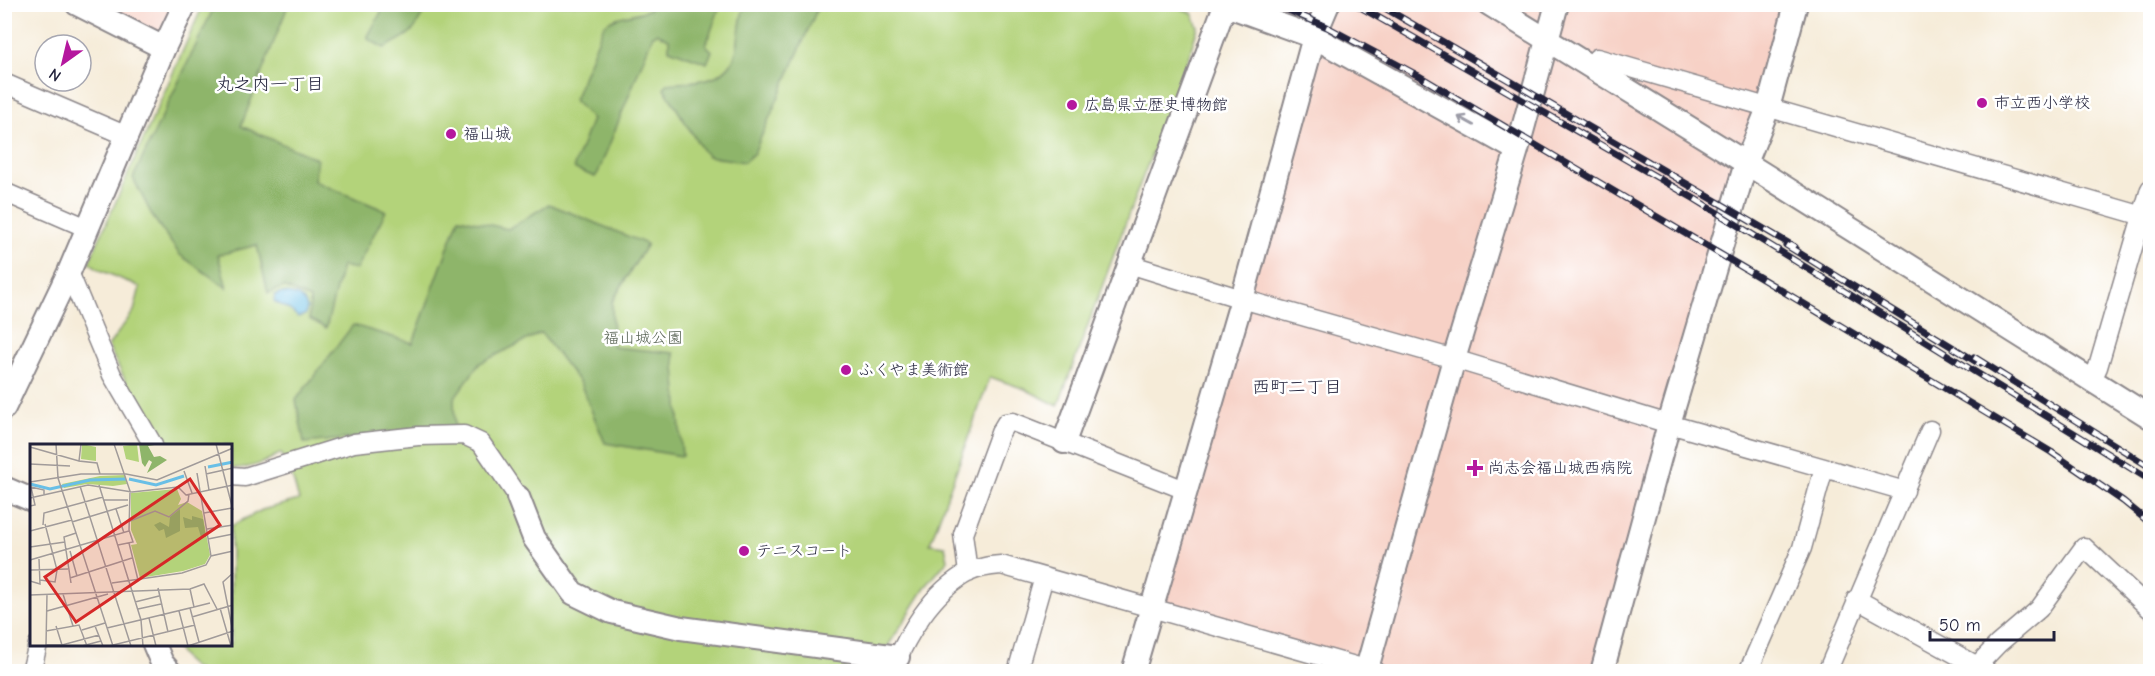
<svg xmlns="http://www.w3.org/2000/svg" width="2155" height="676" font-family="'Comic Neue','Klee One',sans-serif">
  <rect width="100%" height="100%" fill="#fff"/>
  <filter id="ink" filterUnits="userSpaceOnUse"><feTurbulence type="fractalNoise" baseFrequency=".0167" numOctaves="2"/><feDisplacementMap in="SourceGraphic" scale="12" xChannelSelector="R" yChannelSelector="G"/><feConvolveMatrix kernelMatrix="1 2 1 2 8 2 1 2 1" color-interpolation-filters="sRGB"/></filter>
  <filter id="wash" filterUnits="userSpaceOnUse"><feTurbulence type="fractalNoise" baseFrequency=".008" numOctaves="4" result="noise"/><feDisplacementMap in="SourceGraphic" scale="24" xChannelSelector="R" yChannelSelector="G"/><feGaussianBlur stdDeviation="1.35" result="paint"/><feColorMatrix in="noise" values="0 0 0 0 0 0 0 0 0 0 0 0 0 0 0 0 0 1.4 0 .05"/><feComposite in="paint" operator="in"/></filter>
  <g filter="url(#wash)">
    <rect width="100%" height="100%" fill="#f6ecd9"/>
    <path fill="#f7d1c6" d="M77,5h106l-19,43z
      M1248,5h549l-191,666h-222l-229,-65 162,-569z"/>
    <path fill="#b3d37a" stroke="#6a7a5a" stroke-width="1.5" d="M1170,4l22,9 6,14 -16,51 -42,106 -82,222 -33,-17 -35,-12 -60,167 15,2 3,14 -21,25 -55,86 -671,1c-11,-6 -21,-16 -26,-27l56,-1v-118l31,-16 37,-10 -6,-21 -12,-26c-17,10 -30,16 -50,15v-23h-68l-14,-18 -41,-81 26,-35 6,-24 -40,-17 -11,-8 114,-257z"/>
    <path fill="#8eb56a" stroke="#586c52" stroke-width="1.5" d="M747,4l72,1 -65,148 -10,9 -36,-6 -5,-5 -39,-63 3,-4c28,-3 64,-1 70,-36 2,-13 3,-26 6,-38z
      M215,5l67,-1 5,4 -46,118 76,33 -3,22 72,30 -30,58 -14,-3 -16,62 -17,-9 1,-20 -26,-12 -16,6 -11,-48 -39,10 9,33 -47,-33 -27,-38 -20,-39z
      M385,5h42c-14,30 -14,28 -43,43l-16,-9v-3z
      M652,5h56l11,4 -13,36 6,6 -5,12 -38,-14v-10l-12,-6 -4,2 -55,138 -3,4 -20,-8 -1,-3 18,-47 -18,-19 30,-75c13,-11 30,-9 46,-16z
      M549,204l98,40 -35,58 1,45 61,6 8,103 -77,-13 -25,-60 -39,-50 -61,30 -26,35 1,30 -151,15 -8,-43 57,-75 60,18 46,-125 49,11z"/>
    <path fill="#69bfe6" stroke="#467090" stroke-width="1.5" d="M280,293c12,0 24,2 27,15l-2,7 -7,2 -8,-7 -16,-9 1,-6z"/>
  </g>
  <g filter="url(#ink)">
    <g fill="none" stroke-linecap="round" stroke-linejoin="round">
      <g stroke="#8c878a" stroke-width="21">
        <path id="minor" d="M1590,67l7,-9 553,160
          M4,83l123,53
          M4,192l83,36
          M1129,264l113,35 212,60 215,65 236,67
          M69,272l43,103 41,70
          M2092,380l6,-13 52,-178
          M231,476l14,1 109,-34 64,-7 46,-1 17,8 37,54
          M968,573l-5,-39 37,-101 6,-10 7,-1 172,68
          M1856,599l132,73
          M31,672l7,-28
          M891,672c17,-38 40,-80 78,-100 10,-5 21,-6 32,-7l375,107
          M1017,672l27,-95
          M1748,672l54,-124 22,-80
          M1827,672l103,-242
          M1971,672l27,-28 41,-35 45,-62 66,62"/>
      </g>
      <g stroke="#8c878a" stroke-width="26">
        <path id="tertiary" d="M77,4l87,44
          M1223,4l91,33 203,113
          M1489,4l241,149 420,264
          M4,408l65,-136 95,-224 21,-44
          M1064,442l161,-437
          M4,488l28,12
          M518,497l16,41 39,55 39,19 69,16 217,29
          M154,644l8,19 8,9
          M1133,672l109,-373 72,-262 14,-33
          M1366,672l88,-313 63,-209 40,-146
          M1602,672l67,-248 77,-261 22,-55 28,-104"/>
      </g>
      <use href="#minor" stroke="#fff" stroke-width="18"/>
      <use href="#tertiary" stroke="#fff" stroke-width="22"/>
      <g stroke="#22223b" stroke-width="7">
        <path id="rail" d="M1275,4l52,23 92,49 377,223 255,153 72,49 27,22
          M1355,4l340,195 455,281
          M1378,4l417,243
          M1786,245l194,119
          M1974,357l176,110"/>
      </g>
      <use href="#rail" stroke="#fff" stroke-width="4.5" stroke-dasharray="14" stroke-linecap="butt"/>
    </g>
    <defs><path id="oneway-shaft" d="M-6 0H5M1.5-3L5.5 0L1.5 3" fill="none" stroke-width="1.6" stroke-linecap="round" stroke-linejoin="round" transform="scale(1.5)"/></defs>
    <use stroke="#9c9ca7" href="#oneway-shaft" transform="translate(1466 121) rotate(-151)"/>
  </g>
  <g fill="#b5179e" stroke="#fff" stroke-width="2">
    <circle cx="1982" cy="103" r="6"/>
    <circle cx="1072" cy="105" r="6"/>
    <circle cx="451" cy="134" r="6"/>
    <circle cx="846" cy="370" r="6"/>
    <path d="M1472 459h6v6h6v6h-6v6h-6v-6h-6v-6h6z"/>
    <circle cx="744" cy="551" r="6"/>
  </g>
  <g text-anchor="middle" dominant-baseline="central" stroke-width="5" stroke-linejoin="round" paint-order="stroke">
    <g font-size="16" fill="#22223b" stroke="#fff" text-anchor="start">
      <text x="1994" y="103">市立西小学校</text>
      <text x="1084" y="105">広島県立歴史博物館</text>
      <text x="463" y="134">福山城</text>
      <text x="858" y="370">ふくやま美術館</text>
      <text x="1488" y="468">尚志会福山城西病院</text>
      <text x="756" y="551">テニスコート</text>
    </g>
    <g font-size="16" fill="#556051" stroke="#fff">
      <text x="643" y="338">福山城公園</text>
    </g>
    <g font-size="18" fill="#22223b" stroke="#fff">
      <text x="270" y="84">丸之内一丁目</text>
      <text x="1297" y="387">西町二丁目</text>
    </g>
  </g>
  <g transform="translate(30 444)">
    <rect width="202" height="202" fill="#f6ecd9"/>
    <path d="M52,0l14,3v14l-15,-2zM107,0l2,18 -13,-3 -3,-13zM95,31l2,9 -14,2 -26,-2 -23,4 -2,-4 38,-8zM147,45l4,10 -3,6 9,-3 15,9 8,44 -5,9 -22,7 -43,7 -9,-33 6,-1 -6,-14v-37z" fill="#b3d37a"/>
    <path d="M109,0h22l-13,2 6,11 6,-1 7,4 -20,13 5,-11 -3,-2 -4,7 -3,-4zM150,65v22l-14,7 -2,-9 -5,2 -5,-6 6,-3 9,5 1,-10zM162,72l11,3 3,18h-5l-3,-10 -13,1 -2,-11 9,3z" fill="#8eb56a"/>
    <path fill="none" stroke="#69bfe6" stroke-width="3" d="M178,23l25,-5M99,35l27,6 28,-9M0,40l20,5 40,-9 36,-1"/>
    <path fill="none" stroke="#a19b9a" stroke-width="1.5" d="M26,0l2,34 55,168M51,0l-2,17 18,2 3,11M186,0l17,66M0,3l49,14M0,20l40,2M175,22l4,24M154,27l8,22M167,29l14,83M176,30l27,-6M0,38l51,-8h45l31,6 76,-32M69,41l42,135 2,26M50,42l51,160M0,54l58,-13 44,7 46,-5 8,8 47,-10M74,56h24M0,62l5,-1 -4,-18 13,3v5M86,65l8,24M174,69l28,-5M100,77l25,-10 14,6 19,-16 1,-7M42,78l56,-17M13,81l1,-12 59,-16M177,85l26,-4M0,87l42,-11M178,95l25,-5M99,99l9,37M88,101l15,-3 -4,-12M0,103l35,-5M40,107l7,25M0,116l99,-29 1,-40 -16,-47M0,126l38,-1M203,129l-10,9 10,50M40,134l62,-20M10,136l15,2 2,-12 -12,-46M0,137l10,3 -1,-25M41,139l-7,-46 12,-4M82,139l70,-10 24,-8 5,-9 22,-5M128,144l10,44M160,145l4,18M17,150l-1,51h16l37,-10M33,150l10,32M0,151l160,-6 14,-5 13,25M105,158l24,-6M160,164l20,-5M190,164l11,38M108,165l23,-5M17,167l61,-17M149,167l9,35M162,173l41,-12M119,174l7,28M26,182l6,19M65,182l8,20M77,184l83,-20 9,34M52,186l23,-7M16,187l33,-6 8,21M52,202l19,-5M79,202l86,-21M158,202l45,-15"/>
    <path fill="#d62828" fill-opacity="0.15" stroke="#d62828" stroke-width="3" d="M160,35l30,46 -144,97 -31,-45z"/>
    <rect width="202" height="202" fill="none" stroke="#22223b" stroke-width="3"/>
  </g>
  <rect width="2155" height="676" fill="none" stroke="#fff" stroke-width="24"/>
  <g transform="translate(63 63) rotate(214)"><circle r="28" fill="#ffffff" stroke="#a7a7b1" stroke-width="1.5"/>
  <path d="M0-4.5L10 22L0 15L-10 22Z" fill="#b5179e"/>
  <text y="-9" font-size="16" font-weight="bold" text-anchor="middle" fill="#22223b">N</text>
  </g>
  <path d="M1930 631v9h124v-9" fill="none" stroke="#22223b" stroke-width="3"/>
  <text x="1939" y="631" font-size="18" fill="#22223b" stroke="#ffffff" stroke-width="4.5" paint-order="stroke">50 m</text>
</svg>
